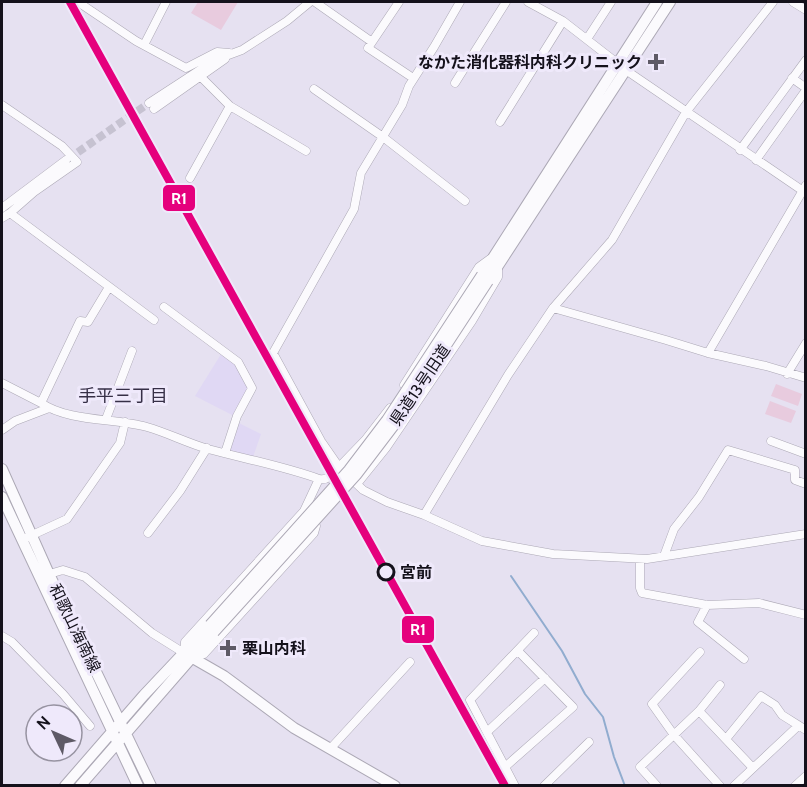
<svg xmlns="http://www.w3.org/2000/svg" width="807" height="787" font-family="Cabin,'Noto Sans JP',sans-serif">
  <rect width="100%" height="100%" fill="#e6e1f1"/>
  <path fill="#e0d8f4" d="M223,351l14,12 13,25 -14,29 -41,-21z
    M239,423l22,11 -8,23 -23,-7z"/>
  <path fill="#e8cbde" d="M198,2h40l-17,28 -30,-17z
    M776,384l26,10 -4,12 -27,-10z
    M770,401l26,10 -5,12 -26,-9z"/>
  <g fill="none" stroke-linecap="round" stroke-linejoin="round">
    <path stroke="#91accf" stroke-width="2" d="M511,576l51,75 23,43 18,23 11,40 11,29"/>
    <path stroke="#c6c2d1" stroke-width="8" stroke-dasharray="8 4" stroke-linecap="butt" d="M68,159l81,-56"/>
    <g stroke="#aca8b5" stroke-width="9">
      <path id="street" d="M78,2l58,39 50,27 31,-16 12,1
        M315,2l57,40
        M399,2l-31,46 45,30
        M528,2l35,19 67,52 176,120
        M793,2l13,8
        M587,39l24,-37
        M144,45l22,-43
        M792,78l14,10
        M455,83l51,-81
        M314,89l69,48 82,64
        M149,103l66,-43 27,-10 45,-29 23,-19
        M2,105l60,41 15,16 -43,30 -24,21
        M230,106l76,45
        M154,109l71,-50
        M500,122l63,-101
        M740,150l66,-90
        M756,160l50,-70
        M190,178l40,-72 -29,-29
        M2,208l64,-48
        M2,218l8,-5 144,107
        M164,307l74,55 14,26 -15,28 -12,37
        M553,308l113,32 42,13 58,13 40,12
        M708,353l98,-168
        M787,374l19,-31
        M2,383l39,20 39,-82 8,1 21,-35
        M404,385l75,-118 11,-8
        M41,403c28,19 74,15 106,24 21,6 40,16 61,22 37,10 75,17 111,30 9,2 14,-5 20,-12l24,23 24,12 37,13 58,26 71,13 94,5 159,-25
        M390,408l-24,31 -27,28 -18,-26 -48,-88 81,-144 7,-36 41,-68 7,-19 25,-39 26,-45
        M106,419l26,-68
        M2,430l13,-9 34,-13
        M771,441l35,13
        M357,484l29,-36 86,-127 26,-44v-11
        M424,515l84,-140 45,-67 59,-68 74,-128 87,-110
        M148,533l32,-42 27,-43
        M28,537l39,-18 53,-76 5,-21
        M664,556l10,-27 25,-32 29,-47 67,20v10l11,4
        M640,559v29l2,5 65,12 52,-2 47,12
        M46,575l17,-5 22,7 67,56 32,20 1,-11 119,-131 15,-32
        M707,605l-9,17 46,37
        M2,636l10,6 51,52 27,32
        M700,652l-48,52 22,31 46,51
        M192,657l12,-3 110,-121 2,-7 -2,-6
        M720,685l-21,26 54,57
        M487,732l58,-54
        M726,739l35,-43 14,9 7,10 24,15
        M330,749l80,-87
        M505,767l68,-60 -55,-56
        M515,786l-45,-86 64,-67
        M544,786l45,-44
        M657,786l-17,-19 59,-56
        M734,786l64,-60
        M795,786l11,-10"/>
    </g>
    <g stroke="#aca8b5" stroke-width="12">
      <path id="secondary" d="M482,275l175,-273
        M488,281l182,-279
        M2,469l47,105 102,212
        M2,497l136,289
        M184,653l40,23 70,52 101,58
        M65,786l79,-91 66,-70
        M80,786l134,-154"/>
    </g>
    <use href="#street" stroke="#fbfafd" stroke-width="8"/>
    <use href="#secondary" stroke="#fbfafd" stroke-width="10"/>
    <g stroke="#aca8b5" stroke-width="12" stroke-linecap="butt">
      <path id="secondary-bridge" d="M210,625l139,-155 38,-50 95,-145
        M214,632l142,-157 38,-50 94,-144"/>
    </g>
    <use href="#secondary-bridge" stroke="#fbfafd" stroke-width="10"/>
    <g stroke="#efe9fb" stroke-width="12">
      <path id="rail-1" d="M70,2l435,784"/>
    </g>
    <use href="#rail-1" stroke="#e5007d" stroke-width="8"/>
  </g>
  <g fill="#5e5a66" stroke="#efe9fb" stroke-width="2">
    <path d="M653 53h6v6h6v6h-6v6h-6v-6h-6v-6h6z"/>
    <path d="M225 639h6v6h6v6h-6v6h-6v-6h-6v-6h6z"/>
  </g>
  <circle fill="#efe9fb" stroke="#14111b" stroke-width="3" cx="386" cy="572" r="8"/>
  <g text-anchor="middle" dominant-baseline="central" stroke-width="6" stroke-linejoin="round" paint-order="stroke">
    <g font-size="16" font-weight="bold" fill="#14111b" stroke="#efe9fb" text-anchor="end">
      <text x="642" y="62">なかた消化器科内科クリニック</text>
      <text x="242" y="648" text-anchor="start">栗山内科</text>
    </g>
    <g font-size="16" fill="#14111b" stroke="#efe9fb">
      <text transform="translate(420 385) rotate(-56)">県道13号旧道</text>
      <text transform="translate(75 628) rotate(64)">和歌山海南線</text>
    </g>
    <g font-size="16" font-weight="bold" fill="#14111b" stroke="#efe9fb" text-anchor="start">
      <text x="400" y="572">宮前</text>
    </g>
    <g font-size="18" fill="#362f46" stroke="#efe9fb">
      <text x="123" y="396">手平三丁目</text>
    </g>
  </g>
  <g stroke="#efe9fb" stroke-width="2">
    <rect x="162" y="184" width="34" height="28" rx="6" fill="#e5007d"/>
    <rect x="401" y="615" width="34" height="29" rx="6" fill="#e5007d"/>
  </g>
  <g font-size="16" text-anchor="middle" font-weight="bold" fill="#fff">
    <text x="179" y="204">R1</text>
    <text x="418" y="635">R1</text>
  </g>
  <rect width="807" height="787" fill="none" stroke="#14111b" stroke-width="6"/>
  <g transform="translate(54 733) rotate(314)"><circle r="28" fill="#efe9fb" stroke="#9793a1" stroke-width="1.5"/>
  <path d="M0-4.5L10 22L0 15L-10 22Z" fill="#5e5a66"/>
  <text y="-9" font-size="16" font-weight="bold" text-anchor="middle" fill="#14111b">N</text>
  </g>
</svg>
